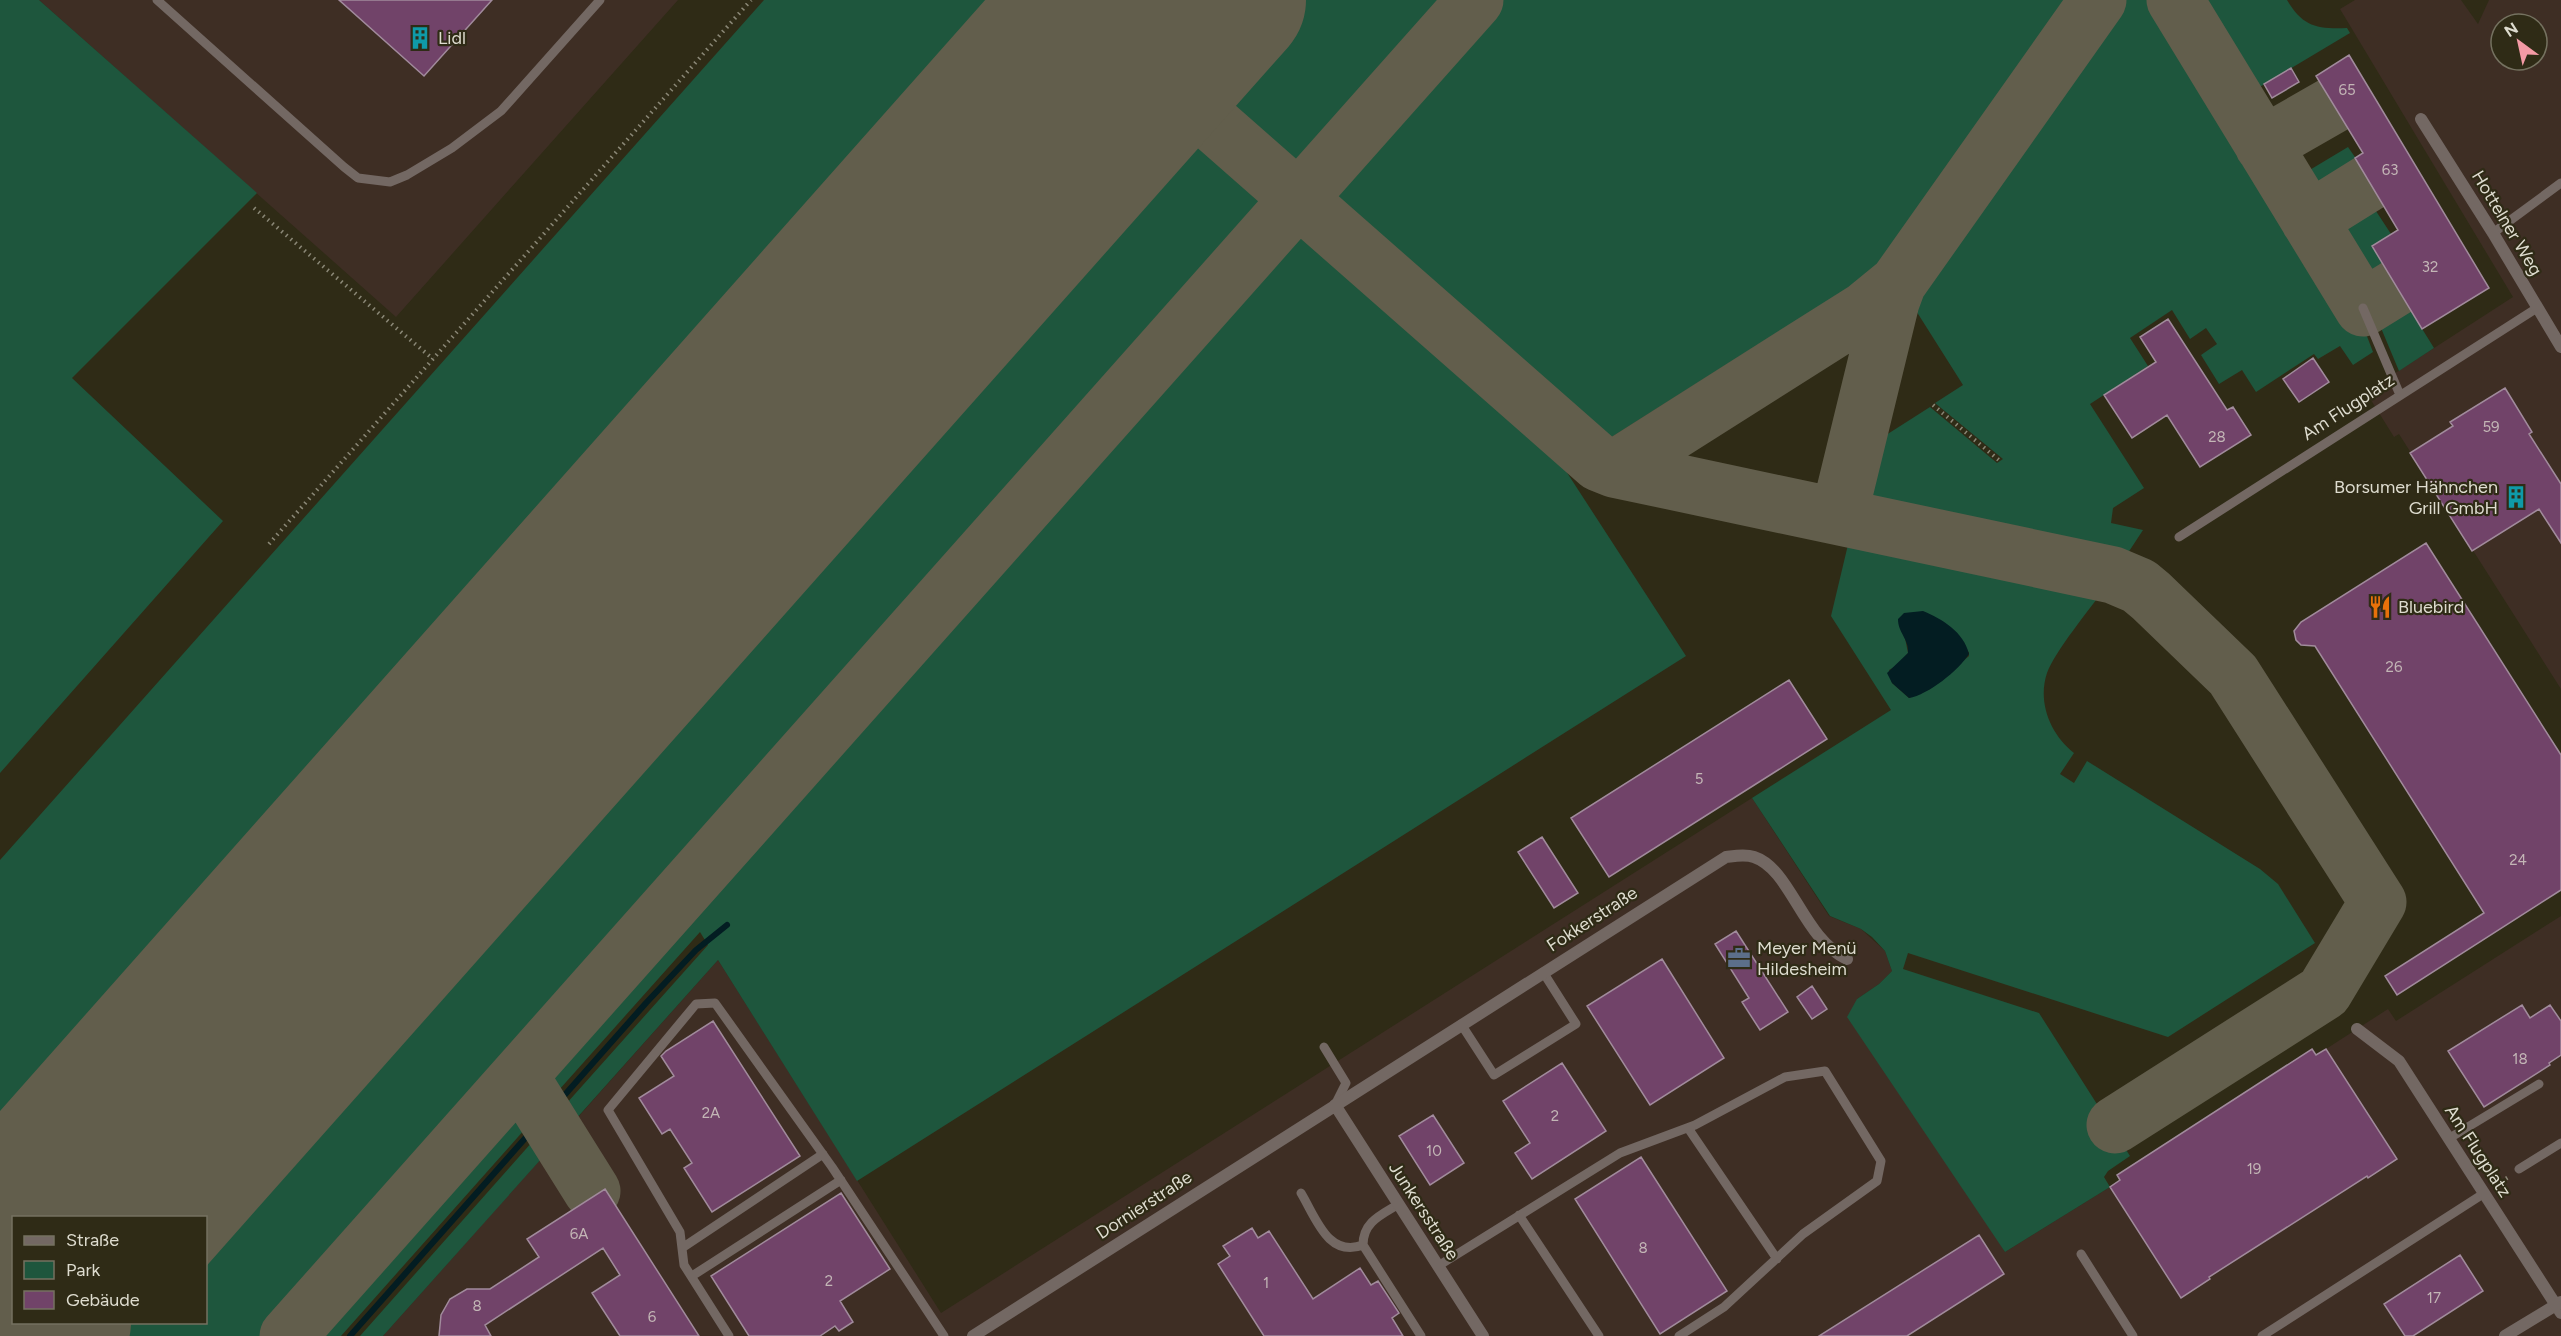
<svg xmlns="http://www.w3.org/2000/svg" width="2561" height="1336" font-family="Figtree,sans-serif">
  <rect width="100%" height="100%" fill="#2f2b16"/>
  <path fill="#3e2e24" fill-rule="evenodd" d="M39,0h639l-282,317z
    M2355,0h106l17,24 11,-24h72v689l-162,-255 -5,3 -28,-45 147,-95 -173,-288zM2501,24h36v36h-36z
    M1752,798l77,118 32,13 24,22 7,20 -13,13 -22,15 148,253 105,-65 71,111 28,-21 158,-101 2,2 28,-18 -71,-111 62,-40 8,12 165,-105v420h-2178l335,-376 223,353z"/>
  <path fill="#1e563d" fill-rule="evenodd" d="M0,0h39l218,193 -185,185 151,143 -223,252z
    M764,0h421l-1082,1217 -89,1 -1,101 -13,15v-474z
    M1284,0h169l-151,170 -95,-83z
    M1496,0h583l-190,268 -3,-4 -279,176 -272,-241 -1,-15z
    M2119,0h47l194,318 13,34 -20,13 -13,-19 -22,13 -4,-5 -58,38 -14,-22 -23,14 -18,-29 16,-11 -11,-16 -16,11 -18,-29 -42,28 18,28 -58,38 54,84 -31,20 -2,15 32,7 -19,29 -4,3 -253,-54 -8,-10 13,-54 58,-37 67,56 6,-4 -68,-56 28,-18 -55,-87z
    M2183,0h104c16,27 30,29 60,28l3,5 -92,55 18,28 -16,10z
    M1175,123l95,84 -1003,1129h-170l12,-13 97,-1v-104l-4,-1z
    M2348,147l9,13 -55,34 -18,-30 14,-9 10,16z
    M2374,208l17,26 -19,12 20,34 -21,13 -8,-2 -35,-55z
    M1303,236l261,232 122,188 -829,525 -139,-221 -151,169 -9,-16 150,-168 -8,-13 -150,168 -13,-20 748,-843z
    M2403,298l31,50 -35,23 -23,-55c4,-13 14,-16 27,-18z
    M1851,532l254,56c-15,21 -50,63 -58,85 -10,30 4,62 27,80l-14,21 14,9 13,-22 173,108 18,15 37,59 -147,94 -260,-84 -5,16 136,44 91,143 -22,15 -4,6 6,10 -105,65 -158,-235 10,-18 22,-15 13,-13 -7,-20 -13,-14 -11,-8 -31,-13 -78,-118 139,-88 -60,-94zM1905,638l64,14v4l-39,33 -21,9 -17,-15 -3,-13 9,-5 10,-12z
    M520,1100l13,20 -192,216h-31z
    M541,1132l10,16 -168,188h-23z"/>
  <path fill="#031d22" d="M1923,611c19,8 41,21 46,43 -10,16 -41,41 -60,44l-17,-15 -5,-10 21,-20c1,-14 -10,-20 -10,-34l6,-6z"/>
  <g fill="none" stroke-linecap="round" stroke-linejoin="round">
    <path stroke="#031d22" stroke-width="6" d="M554,1107l92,-104 50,-53 31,-25
      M350,1336l186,-210"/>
    <path stroke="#625e4c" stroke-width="57" d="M2175,0l188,308 34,-21
      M1077,4l522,459 15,6 499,106 26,11 12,10 82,79 145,227 -54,90 -209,133
      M2263,145l70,-40
      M2309,220l61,-38
      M1614,469l251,-159 33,-27 200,-283
      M1839,515l52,-213 7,-19
      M520,1076l72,115
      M288,1336l1187,-1336"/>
    <path stroke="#625e4c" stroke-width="142" d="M0,1218l1080,-1218
      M154,1218l1081,-1218
      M48,1336l12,-14"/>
  </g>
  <path fill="#714369" stroke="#a18b9c" stroke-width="1.5" d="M339,0h153l-68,76z
    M2349,55l140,233 -67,41 -50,-83 26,-16 -43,-72 8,-5 -47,-77z
    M2291,68l8,14 -27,16 -8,-14z
    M2168,319l59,91 6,-3 18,28 -51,32 -33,-52 -35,23 -28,-43 52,-33 -16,-25z
    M2313,358l16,24 -30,20 -16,-23z
    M2505,388l27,44 -3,2 32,50v59l-22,-34 -67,42 -62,-98 43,-27 -3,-4z
    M2426,543l135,212v135l-164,105 -12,-19 99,-63 -169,-267 -14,-1 -5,-5 -2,-9 7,-9z
    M1789,680l38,59 -218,138 -38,-59z
    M1542,837l36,56 -24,15 -36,-56z
    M1736,931l52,81 -28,18 -18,-28 7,-4 -34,-54z
    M1662,959l62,99 -74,47 -63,-99z
    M1812,986l15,23 -15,10 -15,-22z
    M2522,1005l8,13 20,-13 11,16v34l-12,8 1,2 -66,42 -36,-56z
    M713,1021l87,135 -88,56 -28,-44 8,-5 -22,-34 -8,5 -23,-36 35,-22 -13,-20 5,-5z
    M2312,1049l4,6 10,-6 71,110 -29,19 -1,-2 -158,101 1,2 -29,19 -71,-111 10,-7 -3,-5z
    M1562,1063l44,68 -74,48 -17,-26 15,-10 -27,-42z
    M1433,1115l31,48 -34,22 -31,-49z
    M1641,1157l86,134 -67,43 -85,-135z
    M605,1189l94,147h-79l-28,-43 28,-18 -17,-27 -118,77 6,11h-52l2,-21 9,-16 17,-10h23l49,-32 -12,-18z
    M841,1193l49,76 -50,32 13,21 -14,9 -4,-5 -15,10h-71l-38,-60z
    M1252,1228l6,10 11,-7 44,68 47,-31 11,17 7,-4 21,32 -7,5 11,18h-139l-46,-72 12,-8 -7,-10z
    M1979,1235l25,39 -97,62h-88z
    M2460,1255l23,36 -70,45h-8l-21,-32z"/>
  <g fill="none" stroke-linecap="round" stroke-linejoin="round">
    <path stroke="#8b8877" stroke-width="4" stroke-dasharray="1.5 4.5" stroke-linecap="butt" d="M254,208l179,151
      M1933,405l67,56
      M269,544l482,-544
      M2496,1185l14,-9"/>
    <path stroke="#736863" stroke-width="9" d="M157,0l187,167 14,11 32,4 17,-7 45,-27 49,-37 99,-111
      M2493,233l68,-50
      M2363,308l37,87
      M2179,537l358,-229
      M1461,1024l33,51 82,-51 -33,-52
      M1324,1047l22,36 -11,22
      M1688,1128l89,131
      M2448,1139l91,-55
      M2519,1169l42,-26
      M1301,1193c15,25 27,65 62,52
      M1399,1204c-18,11 -36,18 -36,41l58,91
      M1519,1215l80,121
      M682,1248l141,-94
      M2081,1254l52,82
      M1438,1266l182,-113 75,-28 90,-48 40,-6 56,90 -4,20 -74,53 -79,73 -45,29
      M692,1276l149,-96
      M729,1336l-45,-71 -4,-33 -72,-122 88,-106 19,-1 117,164 112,169
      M2262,1336l221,-142"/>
    <path stroke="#736863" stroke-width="12" d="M2421,119l72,114 68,114
      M2357,1029l42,32 162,252
      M1335,1105l148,231
      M973,1336l753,-479c9,-1 19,-3 28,0 37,12 49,82 93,102
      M2505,1336l56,-34"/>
  </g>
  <defs>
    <g id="building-bare" transform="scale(1.8)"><path d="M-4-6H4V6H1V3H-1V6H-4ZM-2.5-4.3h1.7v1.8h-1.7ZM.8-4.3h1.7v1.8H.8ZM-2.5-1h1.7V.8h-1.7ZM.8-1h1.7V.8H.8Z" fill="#0f9aa8" stroke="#2f2b16" stroke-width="2.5" paint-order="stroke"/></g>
    <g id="restaurant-bare" transform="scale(1.8)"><path d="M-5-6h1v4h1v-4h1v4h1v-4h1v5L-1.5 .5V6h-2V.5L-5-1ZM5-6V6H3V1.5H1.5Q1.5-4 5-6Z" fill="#e8710a" stroke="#2f2b16" stroke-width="2.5" paint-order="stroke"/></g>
    <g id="office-bare" transform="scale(1.8)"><path d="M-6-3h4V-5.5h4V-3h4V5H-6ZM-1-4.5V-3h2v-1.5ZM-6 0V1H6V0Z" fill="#5c6f8a" stroke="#2f2b16" stroke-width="2.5" paint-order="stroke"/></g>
  </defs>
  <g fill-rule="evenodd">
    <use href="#building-bare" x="420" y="38"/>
    <use href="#building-bare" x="2516" y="497"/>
    <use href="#restaurant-bare" x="2380" y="607"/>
    <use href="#office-bare" x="1739" y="958"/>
  </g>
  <g text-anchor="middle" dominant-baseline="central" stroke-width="4.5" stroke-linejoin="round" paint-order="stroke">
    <g font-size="15" fill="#c3b6b6">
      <text x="2347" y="90">65</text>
      <text x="2390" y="170">63</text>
      <text x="2430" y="267">32</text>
      <text x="2491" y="427">59</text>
      <text x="2217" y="437">28</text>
      <text x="2394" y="667">26</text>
      <text x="1699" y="779">5</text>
      <text x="2518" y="860">24</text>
      <text x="2520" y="1059">18</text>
      <text x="711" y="1113">2A</text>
      <text x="1555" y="1116">2</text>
      <text x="1434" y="1151">10</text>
      <text x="2254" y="1169">19</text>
      <text x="579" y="1234">6A</text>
      <text x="1643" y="1248">8</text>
      <text x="829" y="1281">2</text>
      <text x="1266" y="1283">1</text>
      <text x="2434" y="1298">17</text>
      <text x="477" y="1306">8</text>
      <text x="652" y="1317">6</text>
    </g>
    <g font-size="18" fill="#dedccf" stroke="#2f2b16" text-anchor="start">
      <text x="438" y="38">Lidl</text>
      <text x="2498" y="487" text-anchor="end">Borsumer Hähnchen<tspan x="2498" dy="21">Grill GmbH</tspan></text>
      <text x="2398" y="607">Bluebird</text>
      <text x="1757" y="948">Meyer Menü<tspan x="1757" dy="21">Hildesheim</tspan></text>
    </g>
    <g font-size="18" fill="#dedccf" stroke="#2f2b16">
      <text transform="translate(2507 223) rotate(59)">Hottelner Weg</text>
      <text transform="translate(2348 407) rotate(-33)">Am Flugplatz</text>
      <text transform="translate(1592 919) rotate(-33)">Fokkerstraße</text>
      <text transform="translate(2478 1151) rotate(57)">Am Flugplatz</text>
      <text transform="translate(1144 1205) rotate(-33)">Dornierstraße</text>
      <text transform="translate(1424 1211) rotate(57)">Junkersstraße</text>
    </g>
  </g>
  <rect x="12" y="1216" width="195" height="108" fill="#2f2b16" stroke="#757260" stroke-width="1.5"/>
  <rect x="24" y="1236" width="30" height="9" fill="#736863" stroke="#757260" stroke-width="1.5"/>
  <text x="66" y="1246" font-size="18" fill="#dedccf">Straße</text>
  <rect x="24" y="1261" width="30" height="18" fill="#1e563d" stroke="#757260" stroke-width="1.5"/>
  <text x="66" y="1276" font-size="18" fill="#dedccf">Park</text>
  <rect x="24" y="1291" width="30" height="18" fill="#714369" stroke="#757260" stroke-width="1.5"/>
  <text x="66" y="1306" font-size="18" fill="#dedccf">Gebäude</text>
  <g transform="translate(2519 42) rotate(327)"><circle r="28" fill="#2f2b16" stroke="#757260" stroke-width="1.5"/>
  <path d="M0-4.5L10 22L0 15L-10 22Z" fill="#f49aa5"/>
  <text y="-9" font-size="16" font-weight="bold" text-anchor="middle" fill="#dedccf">N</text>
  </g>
</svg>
